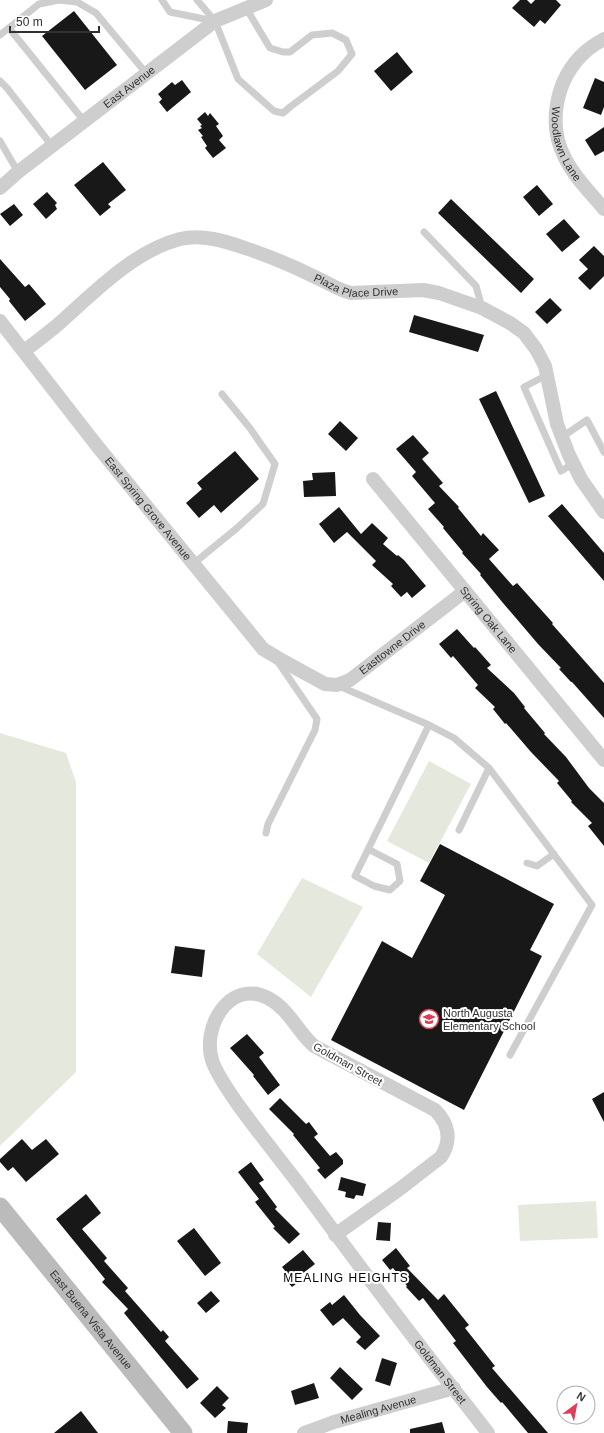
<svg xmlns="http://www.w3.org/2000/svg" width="604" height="1433" font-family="Arial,sans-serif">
  <rect width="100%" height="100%" fill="#fff"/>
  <path fill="#e5e9dd" d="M0,733l66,20 10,29v290l-76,74z
    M429,761l42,23 -42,79 -42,-22z
    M302,878l61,29 -52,90 -54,-43z
    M596,1201l2,37 -78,3 -2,-36z"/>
  <path fill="#181818" d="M520,0h7l4,4 4,-4h21l5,5 -16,19 -5,-4 -6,7 -22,-19z
    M74,11l43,54 -32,25 -43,-54z
    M397,52l16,20 -22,19 -17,-20z
    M595,78l9,4v25l-3,8 -18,-7z
    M182,80l9,12 -24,20 -8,-10 3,-3 -4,-5 14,-12 3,3z
    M205,112l3,4 2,-3 9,11 -3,2 7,10 -4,4 7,8 -13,10 -8,-10 2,-2 -6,-9 2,-1 -5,-6 4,-2 -2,-2 2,-1 -5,-6z
    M604,127v24l-9,5 -10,-16z
    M103,162l23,28 -18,14 3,3 -11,9 -26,-31z
    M537,185l16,19 -14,12 -16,-19z
    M47,192l10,11 -2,2 2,4 -11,10 -13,-15z
    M451,199l83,80 -13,14 -83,-80z
    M14,204l9,11 -13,11 -10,-12z
    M564,219l16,18 -18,15 -16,-18z
    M594,246l10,10v20l-14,14 -12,-12 10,-9 -9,-9z
    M0,259l25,28 4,-3 17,20 -21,17 -16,-20 1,-2 -10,-12z
    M550,298l12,12 -15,14 -12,-12z
    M414,315l70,20 -6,17 -69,-20z
    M496,391l49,105 -16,7 -50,-104z
    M340,421l18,17 -12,13 -18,-17z
    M413,435l16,18 -7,6 21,24 -4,3 20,21 -1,1 23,28 2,-3 16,17 -10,9 24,27 4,-3 36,40 -1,1 52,59v35l-32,-36h-1l-12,-13 2,-1 -23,-24 -35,-41 -23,-28 1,-1 -19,-21 1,-1 -20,-24 1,-1 -16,-18 7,-6 -23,-27 4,-4 -20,-23z
    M235,451l24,28 -38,34 -7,-8 -15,13 -13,-15 16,-14 -5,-6z
    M335,472l1,24 -32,1 -1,-16 10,-1 -1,-7z
    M562,504l42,49v28l-56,-65z
    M339,507l22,27 11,-11 16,15 -5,6 14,12 1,-1 6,5 22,26 -14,12 -5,-6 -6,5 -10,-11 2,-2 -21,-19 4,-4 -29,-29 -13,11 -15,-19z
    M457,629l17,19 1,-1 16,18 -4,3 27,25 11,14 -1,1 21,25 -1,1 22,23 23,31 15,15v43l-16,-20 4,-3 -21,-21 1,-1 -15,-18 2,-2 -28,-29 -25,-29 -1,1 -12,-15 2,-2 -20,-19 3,-3 -25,-29 -2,2 -12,-14z
    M440,844l114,60 -24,46 12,6 -78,154 -133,-70 51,-99 30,17 33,-63 -25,-14z
    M175,946l30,4 -3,27 -31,-4z
    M247,1034l17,19 -5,4 21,28 -12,10 -15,-19 1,-1 -24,-27z
    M604,1092v30l-12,-23z
    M280,1098l26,26 3,-2 9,12 -4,3 16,19 6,-4 7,8v4l-18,15 -8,-9 3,-2 -27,-33 1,-1 -25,-25z
    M22,1139l10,11 14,-11 13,15 -33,28 -13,-15 -5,4 -8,-9v-3z
    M251,1162l13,18 -5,3 18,24 -2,2 25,25 -11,10 -16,-16 2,-1 -20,-25 4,-3 -21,-27z
    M341,1177l25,7 -3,12 -7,-1 -2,4 -9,-2 1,-5 -8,-2z
    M86,1194l15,19 -19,16 25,29 -3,3 24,27 -3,3 36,41 2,-2 6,7 -4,4 34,38 -12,10 -63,-76 4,-4 -26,-27 3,-3 -49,-60z
    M378,1222l13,1 -1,18 -14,-1z
    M194,1228l27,35 -16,13 -28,-35z
    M396,1248l14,18 -3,2 31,32 6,-6 25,31 -4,3 30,38 -3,2 56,65h-20l-26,-31 -1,1 -14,-16 -34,-44 3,-2 -33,-43 -4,3 -13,-14 1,-1 -14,-18 -3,2 -8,-10z
    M303,1250l12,14 -17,13 3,3 -9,7 -6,-7 4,-3 -8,-10z
    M211,1291l9,10 -14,12 -9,-10z
    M344,1295l16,20 20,21 -15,14 -9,-8 5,-5 -18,-19 -10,8 -13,-16 10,-8 2,3z
    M382,1358l15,5 -7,23 -15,-5z
    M340,1367l23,22 -11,11 -22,-22z
    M314,1383l5,15 -24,7 -4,-14z
    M217,1386l12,12 -7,7 4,3 -11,10 -15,-15z
    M81,1411l17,22h-44z
    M228,1421l20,2 -1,10h-20z
    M442,1422l3,11h-35v-4z"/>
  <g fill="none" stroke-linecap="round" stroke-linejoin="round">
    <path stroke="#cecece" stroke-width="7" d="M162,0l8,12 44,9
      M197,0l18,21 23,58 36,32 9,2 7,-6 48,-36 14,-17 -6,-14 -14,-7 -20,2 -22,17h-7l-13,-4 -24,-40
      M9,28l75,93
      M0,35l39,-31 20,-4 18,2 19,11 50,60
      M0,81l7,7 45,58
      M0,141l18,31
      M424,232l52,54 6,22
      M547,375l-23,12 37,84 13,-8
      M562,437l25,-17 17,32
      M193,564l44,-36 26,-24 12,-40 -26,-37 -27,-33
      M339,686l90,39 25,13 35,30 103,137 -82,150
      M459,830l30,-62
      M266,833l2,-9 47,-94 2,-11 -39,-57
      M368,849l29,15 3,17 -10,9 -16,-4 -19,-10 74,-151
      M527,863l10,3 17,-12"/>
    <g stroke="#cecece" stroke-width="14">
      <path id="s1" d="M604,39c-7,4 -14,8 -20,14 -28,26 -37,71 -19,105 9,19 26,35 39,51"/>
      <path id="s2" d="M0,188l18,-16 197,-151 51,-21"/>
      <path id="s3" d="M0,321l98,126 165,202 20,12 42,23 12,1 13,-5 115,-89"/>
      <path id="s4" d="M24,351c11,-8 21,-16 31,-24 37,-32 76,-75 125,-88 22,-5 45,2 65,9 24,8 48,18 70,29 12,5 23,13 36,16l72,-3 16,3 43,15 28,15 14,10 12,16 9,17 12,58 12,31 12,24 23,33"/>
      <path id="s5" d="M373,479l231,281"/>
      <path id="s6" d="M335,1235l66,-47 40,-31c11,-17 8,-33 -6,-47l-121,-64c-17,-15 -25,-37 -46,-48 -39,-20 -68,31 -55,65 6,15 17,30 26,43 19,26 39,51 59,77 41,55 81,110 123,164 22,29 45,57 67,86"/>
      <path id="s7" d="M304,1433l30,-11 120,-34"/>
    </g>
    <path stroke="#bbb" stroke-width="19" id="s8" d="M0,1207l183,226"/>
  </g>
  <defs>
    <g id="school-ring" transform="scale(1)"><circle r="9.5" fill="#fff" stroke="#dc3f57" stroke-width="1.5"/><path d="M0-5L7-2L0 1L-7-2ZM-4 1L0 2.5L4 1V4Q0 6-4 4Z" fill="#dc3f57"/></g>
  </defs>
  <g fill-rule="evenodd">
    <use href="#school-ring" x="429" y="1019"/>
  </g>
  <g text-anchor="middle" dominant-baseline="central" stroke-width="4" stroke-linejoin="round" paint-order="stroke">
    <g font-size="11" fill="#313131" stroke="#fff">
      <text stroke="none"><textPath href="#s2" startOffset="164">East Avenue</textPath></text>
      <text stroke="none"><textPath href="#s1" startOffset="125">Woodlawn Lane</textPath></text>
      <text stroke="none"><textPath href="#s4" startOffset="379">Plaza Place Drive</textPath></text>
      <text stroke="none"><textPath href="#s3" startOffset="239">East Spring Grove Avenue</textPath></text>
      <text stroke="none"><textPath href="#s5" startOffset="182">Spring Oak Lane</textPath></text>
      <text stroke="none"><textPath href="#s3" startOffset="571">Easttowne Drive</textPath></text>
      <text transform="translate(348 1064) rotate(29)">Goldman Street</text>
      <text stroke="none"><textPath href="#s8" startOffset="145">East Buena Vista Avenue</textPath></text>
      <text stroke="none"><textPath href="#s6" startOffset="880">Goldman Street</textPath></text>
      <text stroke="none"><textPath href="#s7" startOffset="78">Mealing Avenue</textPath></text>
    </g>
    <g font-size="11" fill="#313131" stroke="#fff" text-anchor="start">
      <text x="443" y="1013">North Augusta<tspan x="443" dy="13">Elementary School</tspan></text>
    </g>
    <g font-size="12" letter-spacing="1" fill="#000" stroke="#fff">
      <text x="346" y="1278">MEALING HEIGHTS</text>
    </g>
  </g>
  <g transform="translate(576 1405) rotate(32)"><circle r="19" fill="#ffffff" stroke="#adadad"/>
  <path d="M0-3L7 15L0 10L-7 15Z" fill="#dc3f57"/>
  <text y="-6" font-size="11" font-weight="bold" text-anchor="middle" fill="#313131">N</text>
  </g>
  <path d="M10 26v6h89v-6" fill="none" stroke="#313131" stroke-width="2"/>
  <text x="16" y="26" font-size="12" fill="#313131" stroke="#ffffff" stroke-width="3" paint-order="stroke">50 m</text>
</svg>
